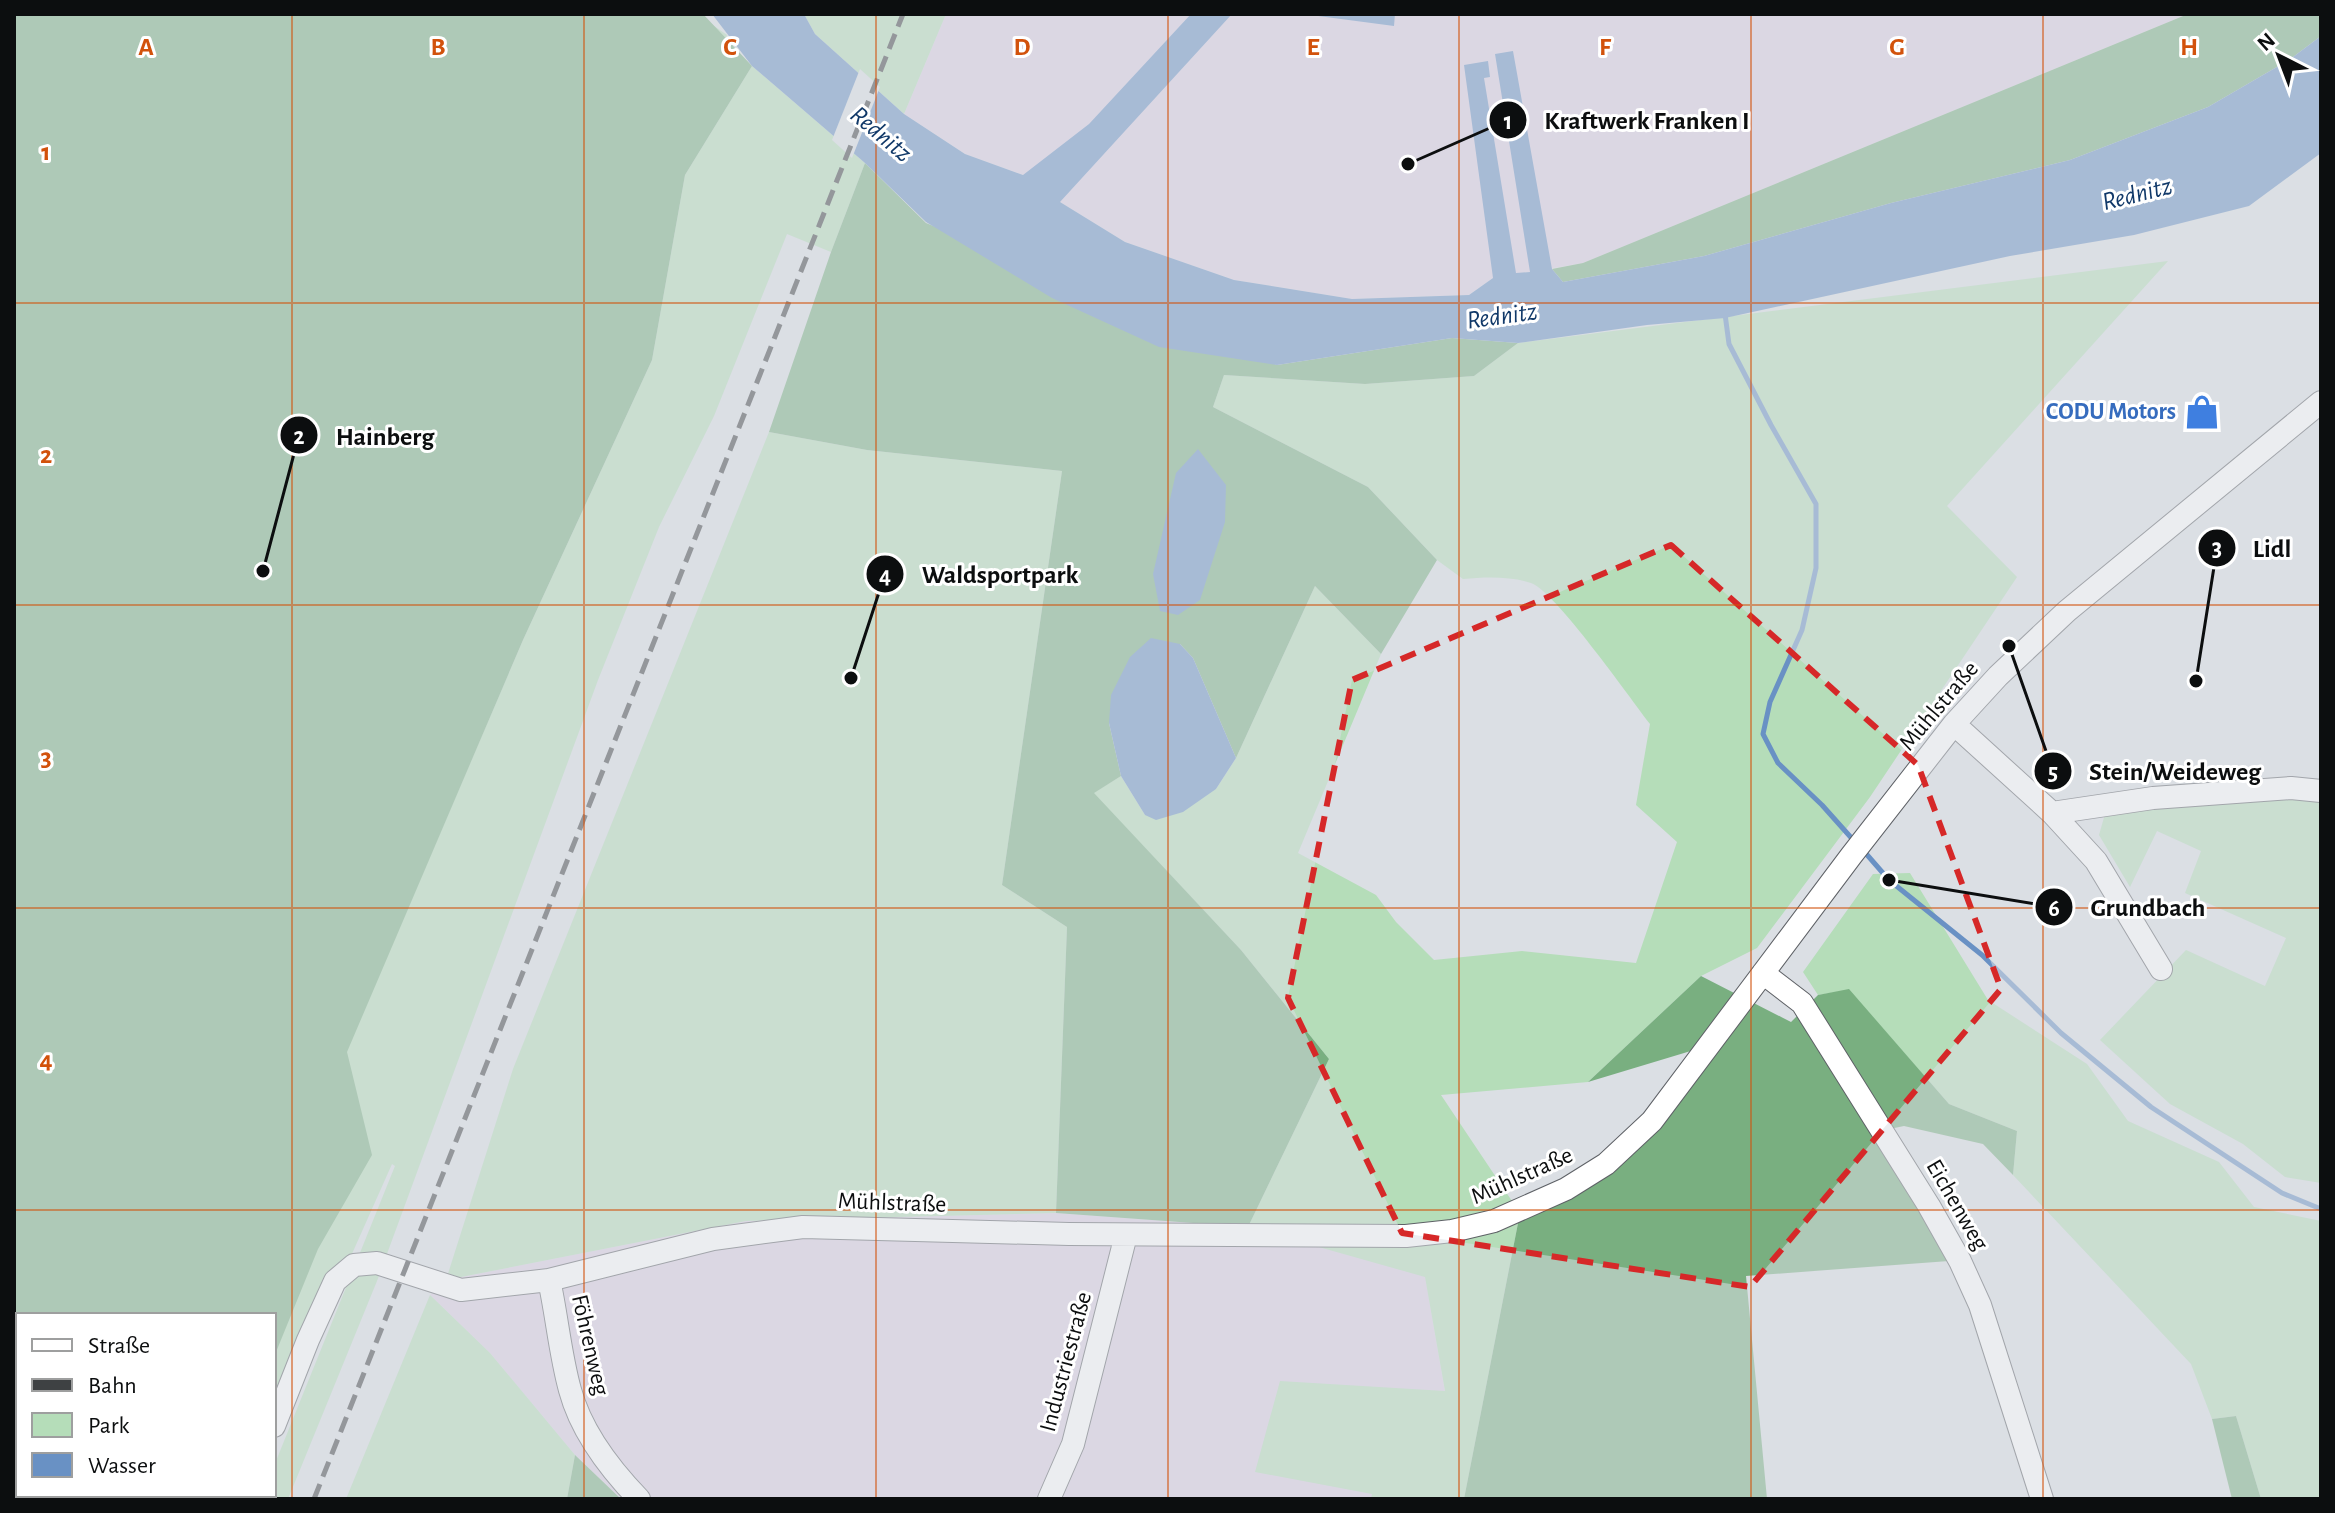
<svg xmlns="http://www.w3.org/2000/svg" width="2335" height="1513" font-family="'Alegreya Sans',sans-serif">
  <rect width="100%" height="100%" fill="#dbdfe4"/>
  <path fill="#dccfe3" d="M946,14h1242l-605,249 -90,15 -24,17 -117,4 -118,-19 -109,-38 -65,-40 -37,-27 -58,-21 -61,-40z
    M1056,1213l192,14 177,49 20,116 -74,107h-750l-46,-44 -85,-102 -60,-58 16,-15 300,-59z"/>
  <path fill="#b5ddb9" d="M14,14h683l30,21 -431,1072 72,37 -22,-92 177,-412 129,-280 33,-185 67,-109 113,97 -34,89 -44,-18 -73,182 -55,111 -61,153 -221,601 -89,218h-27l1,-4h12v-29l121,-300 -3,-2 -86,193 -32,83v-125h-256v180h235l-1,4h-238z
    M804,14h142l-42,100 -89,-80z
    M2168,261l-221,245 70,71 -147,220 -113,151 -56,28 -113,106 -147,13 79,118 -56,286h-93l1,-5 -117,-22 25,-91 165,10 -20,-114 -177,-50 81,-168 -88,-109 -148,-157 28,-17 24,39 71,-26 20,-31 79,-172 66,68 -83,199 78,42 20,27 38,38 88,-9 114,12 41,-121 -41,-37 14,-81c-20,-26 -96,-134 -119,-141 -21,-7 -46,-6 -68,-4l-26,-19 -69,-73 -155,-80 11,-32 141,9 109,-8 44,-33z
    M769,432l98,18 195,21 -60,414 65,42 -11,286 -310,8 -300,59 67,-211z
    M2305,796l16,2v385l-36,-6 -42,-33 -73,-40 -70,-64 86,-90 79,36 21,-48 -101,-45 16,-42 -44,-20 -27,56 -31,-52 6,-21 90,-11z
    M1910,873l78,127 99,64 41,57 91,41 35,45 67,14v278h-60l-25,-83 -24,3 -21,-55 -178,-189 4,-44 -68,-27 -100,-114 -31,5 -15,-23 70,-98z
    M430,1295l60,58 85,102 -8,44h-221z"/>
  <path fill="#79af80" d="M14,14h689l49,52 -67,109 -33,185 -129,280 -176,412 25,103 -54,94 -44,108v-42h-256v180h200l-2,4h-202z
    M2188,14h133v22l-32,24 -81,47 -138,53 -179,43 -187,53 -141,26 -11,-13 31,-6z
    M865,163l61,60 351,142 175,-27 66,5 -44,33 -109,8 -141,-9 -11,32 155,80 69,73 -56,94 -66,-68 -79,172 -43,-100 -13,-14 -71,79 12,53 -27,17 147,157 88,109 -81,168 -192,-14 11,-286 -65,-42 60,-414 -195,-21 -98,-18 62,-180z
    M1701,976l90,46 27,-27 31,-6 100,115 68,27 -4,44 -30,-31 -79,-18 -29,6 74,129 -203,15 21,223h-303l56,-286 127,-91 47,-72 -106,32z
    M2236,1416l25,83h-29l-20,-80z
    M575,1455l46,44h-54z"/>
  <path fill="#6991c4" d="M712,14h92l11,20 89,80 61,40 58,21 66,-51 102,-110h41l-172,188 65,40 109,38 118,19 117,-4 24,-17 -29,-213 24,-4 2,16 -6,1 32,195 14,-1 -35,-218 18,-3 39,218 11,13 141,-26 187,-53 179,-43 138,-53 81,-47 32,-24v117l-72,53 -115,29 -124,21 -285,62 -78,7 -129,18 -66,-5 -175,27 -118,-18 -107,-49 -126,-76 -61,-59 -113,-97z
    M1303,14h92l-1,12z
    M1198,449l28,36 -1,37 -25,78 -22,15 -18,-4 -7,-37 23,-101z
    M1151,638l29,6 13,14 43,100 -20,31 -33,23 -27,8 -11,-5 -24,-39 -12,-53 2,-28 19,-38z"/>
  <path fill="#dbdfe4" d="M860,69l20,18 -28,71 -20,-18z"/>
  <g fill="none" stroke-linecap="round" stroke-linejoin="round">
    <path stroke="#6991c4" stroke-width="5" d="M1725,314l4,30 42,81 45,79v64l-14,62 -32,72 -7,32 15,29 44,42 33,37
      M1862,849l27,31 93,75 79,78 90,74 131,86 39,16"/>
    <g stroke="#5e6166" stroke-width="24">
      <path id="minor" d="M1954,724l98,89 44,48 65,108
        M2052,813l101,-15 138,-10 30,3
        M1763,973l39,30 127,203 31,55 20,44 62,194
        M549,1280c8,36 11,74 21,110 11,41 40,79 69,109
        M274,1426l34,-86 27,-59 19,-16 23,-2 84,27 88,-10 164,-41 90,-12 266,7 337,2 46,-5 42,-10 72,-32 40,-25 46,-43 199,-265 103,-132 44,-48 69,-65 254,-209
        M245,1499l2,-4
        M1049,1499l24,-55 53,-209"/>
    </g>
    <use href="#minor" stroke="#fff" stroke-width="22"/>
    <path stroke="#3e4143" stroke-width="5" stroke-dasharray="16 8" stroke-linecap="butt" d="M314,1499l589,-1485"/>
  </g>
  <path d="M0 0H2335V1513H0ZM1671,545l247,220 83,224 -251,298 -348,-54 -114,-235 64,-318z" fill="#dbdfe4" fill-opacity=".55" fill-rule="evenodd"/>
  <path fill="none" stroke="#d62828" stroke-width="6" stroke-dasharray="16 10" stroke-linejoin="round" d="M1671,545l247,220 83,224 -251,298 -348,-54 -114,-235 64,-318z"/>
  <path fill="none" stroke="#d2520c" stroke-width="2" stroke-opacity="0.55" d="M292,14v1485M584,14v1485M876,14v1485M1168,14v1485M1459,14v1485M1751,14v1485M2043,14v1485M14,303h2307M14,605h2307M14,908h2307M14,1210h2307"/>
  <defs>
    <g id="shop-bare" transform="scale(2.76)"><path d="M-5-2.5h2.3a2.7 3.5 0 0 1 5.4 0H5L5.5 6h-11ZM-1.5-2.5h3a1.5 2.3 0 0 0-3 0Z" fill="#3f7fe0" stroke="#fff" stroke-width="2.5" paint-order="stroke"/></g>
  </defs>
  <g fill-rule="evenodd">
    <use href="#shop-bare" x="2202" y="412"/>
  </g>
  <g text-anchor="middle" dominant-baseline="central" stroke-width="6" stroke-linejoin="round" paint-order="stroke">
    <g font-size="24" font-weight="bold" fill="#366cbe" stroke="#fff" text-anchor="end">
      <text x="2176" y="412">CODU Motors</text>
    </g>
    <g font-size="24" fill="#0c0e0f" stroke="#fff">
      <text transform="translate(1939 706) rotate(-50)">Mühlstraße</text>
      <text transform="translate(1522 1176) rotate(-24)">Mühlstraße</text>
      <text transform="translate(892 1203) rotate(2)">Mühlstraße</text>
      <text transform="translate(1957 1205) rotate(60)">Eichenweg</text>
      <text transform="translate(590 1345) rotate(77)">Föhrenweg</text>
      <text transform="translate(1066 1362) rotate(-75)">Industriestraße</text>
    </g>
    <g font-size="26" font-style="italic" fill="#113969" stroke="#fff">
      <text transform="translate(881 134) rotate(40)">Rednitz</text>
      <text transform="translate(2137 194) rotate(-14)">Rednitz</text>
      <text transform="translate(1502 316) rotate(-8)">Rednitz</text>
    </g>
  </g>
  <g font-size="26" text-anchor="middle" font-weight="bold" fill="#d2520c" stroke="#fff" stroke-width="6" stroke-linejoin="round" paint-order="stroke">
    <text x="146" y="55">A</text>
    <text x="438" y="55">B</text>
    <text x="730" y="55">C</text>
    <text x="1022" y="55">D</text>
    <text x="1313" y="55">E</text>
    <text x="1605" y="55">F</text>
    <text x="1897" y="55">G</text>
    <text x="2189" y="55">H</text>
    <text x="46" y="160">1</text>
    <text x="46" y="463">2</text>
    <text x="46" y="766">3</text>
    <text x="46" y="1068">4</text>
  </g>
  <path fill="none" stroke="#0c0e0f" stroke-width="3" d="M1408 164L1508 120M263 571L299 435M2196 681L2217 548M851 678L885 574M2009 646L2053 771M1889 880L2054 907"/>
  <g fill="#0c0e0f" stroke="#fff" stroke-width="3">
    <circle cx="1408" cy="164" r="8"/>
    <circle cx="263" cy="571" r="8"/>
    <circle cx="2196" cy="681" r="8"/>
    <circle cx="851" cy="678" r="8"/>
    <circle cx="2009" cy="646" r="8"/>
    <circle cx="1889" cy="880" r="8"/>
    <circle cx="1508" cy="120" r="20"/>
    <circle cx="299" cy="435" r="20"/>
    <circle cx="2217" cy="548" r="20"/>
    <circle cx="885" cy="574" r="20"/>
    <circle cx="2053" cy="771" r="20"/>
    <circle cx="2054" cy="907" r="20"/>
  </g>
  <g font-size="24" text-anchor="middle" font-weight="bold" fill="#fff">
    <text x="1508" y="129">1</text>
    <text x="299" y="444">2</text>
    <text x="2217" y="556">3</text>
    <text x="885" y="583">4</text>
    <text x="2053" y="780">5</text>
    <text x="2054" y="916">6</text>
  </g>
  <g font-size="26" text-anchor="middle" font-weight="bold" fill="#0c0e0f" stroke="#fff" stroke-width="6" stroke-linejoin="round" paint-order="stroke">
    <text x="1647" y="129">Kraftwerk Franken I</text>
    <text x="385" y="445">Hainberg</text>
    <text x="2272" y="557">Lidl</text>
    <text x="1000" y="583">Waldsportpark</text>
    <text x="2175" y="780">Stein/Weideweg</text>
    <text x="2148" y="916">Grundbach</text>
  </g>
  <rect width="2335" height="1513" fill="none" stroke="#0c0e0f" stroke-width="32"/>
  <rect x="16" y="1313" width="260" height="184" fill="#ffffff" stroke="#9e9f9f" stroke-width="2"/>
  <rect x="32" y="1339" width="40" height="12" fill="#ffffff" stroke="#9e9f9f" stroke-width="2"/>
  <text x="88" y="1353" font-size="24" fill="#0c0e0f">Straße</text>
  <rect x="32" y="1379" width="40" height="12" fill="#3e4143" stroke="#9e9f9f" stroke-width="2"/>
  <text x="88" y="1393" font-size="24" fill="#0c0e0f">Bahn</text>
  <rect x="32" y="1413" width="40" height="24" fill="#b5ddb9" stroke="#9e9f9f" stroke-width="2"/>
  <text x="88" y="1433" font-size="24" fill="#0c0e0f">Park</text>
  <rect x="32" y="1453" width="40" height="24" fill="#6991c4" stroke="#9e9f9f" stroke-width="2"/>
  <text x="88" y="1473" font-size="24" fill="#0c0e0f">Wasser</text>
  <g transform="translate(2279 56) rotate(318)" stroke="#ffffff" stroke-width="6" paint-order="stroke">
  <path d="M0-6L14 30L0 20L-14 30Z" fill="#0c0e0f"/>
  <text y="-12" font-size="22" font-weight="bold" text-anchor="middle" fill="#0c0e0f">N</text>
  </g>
</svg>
